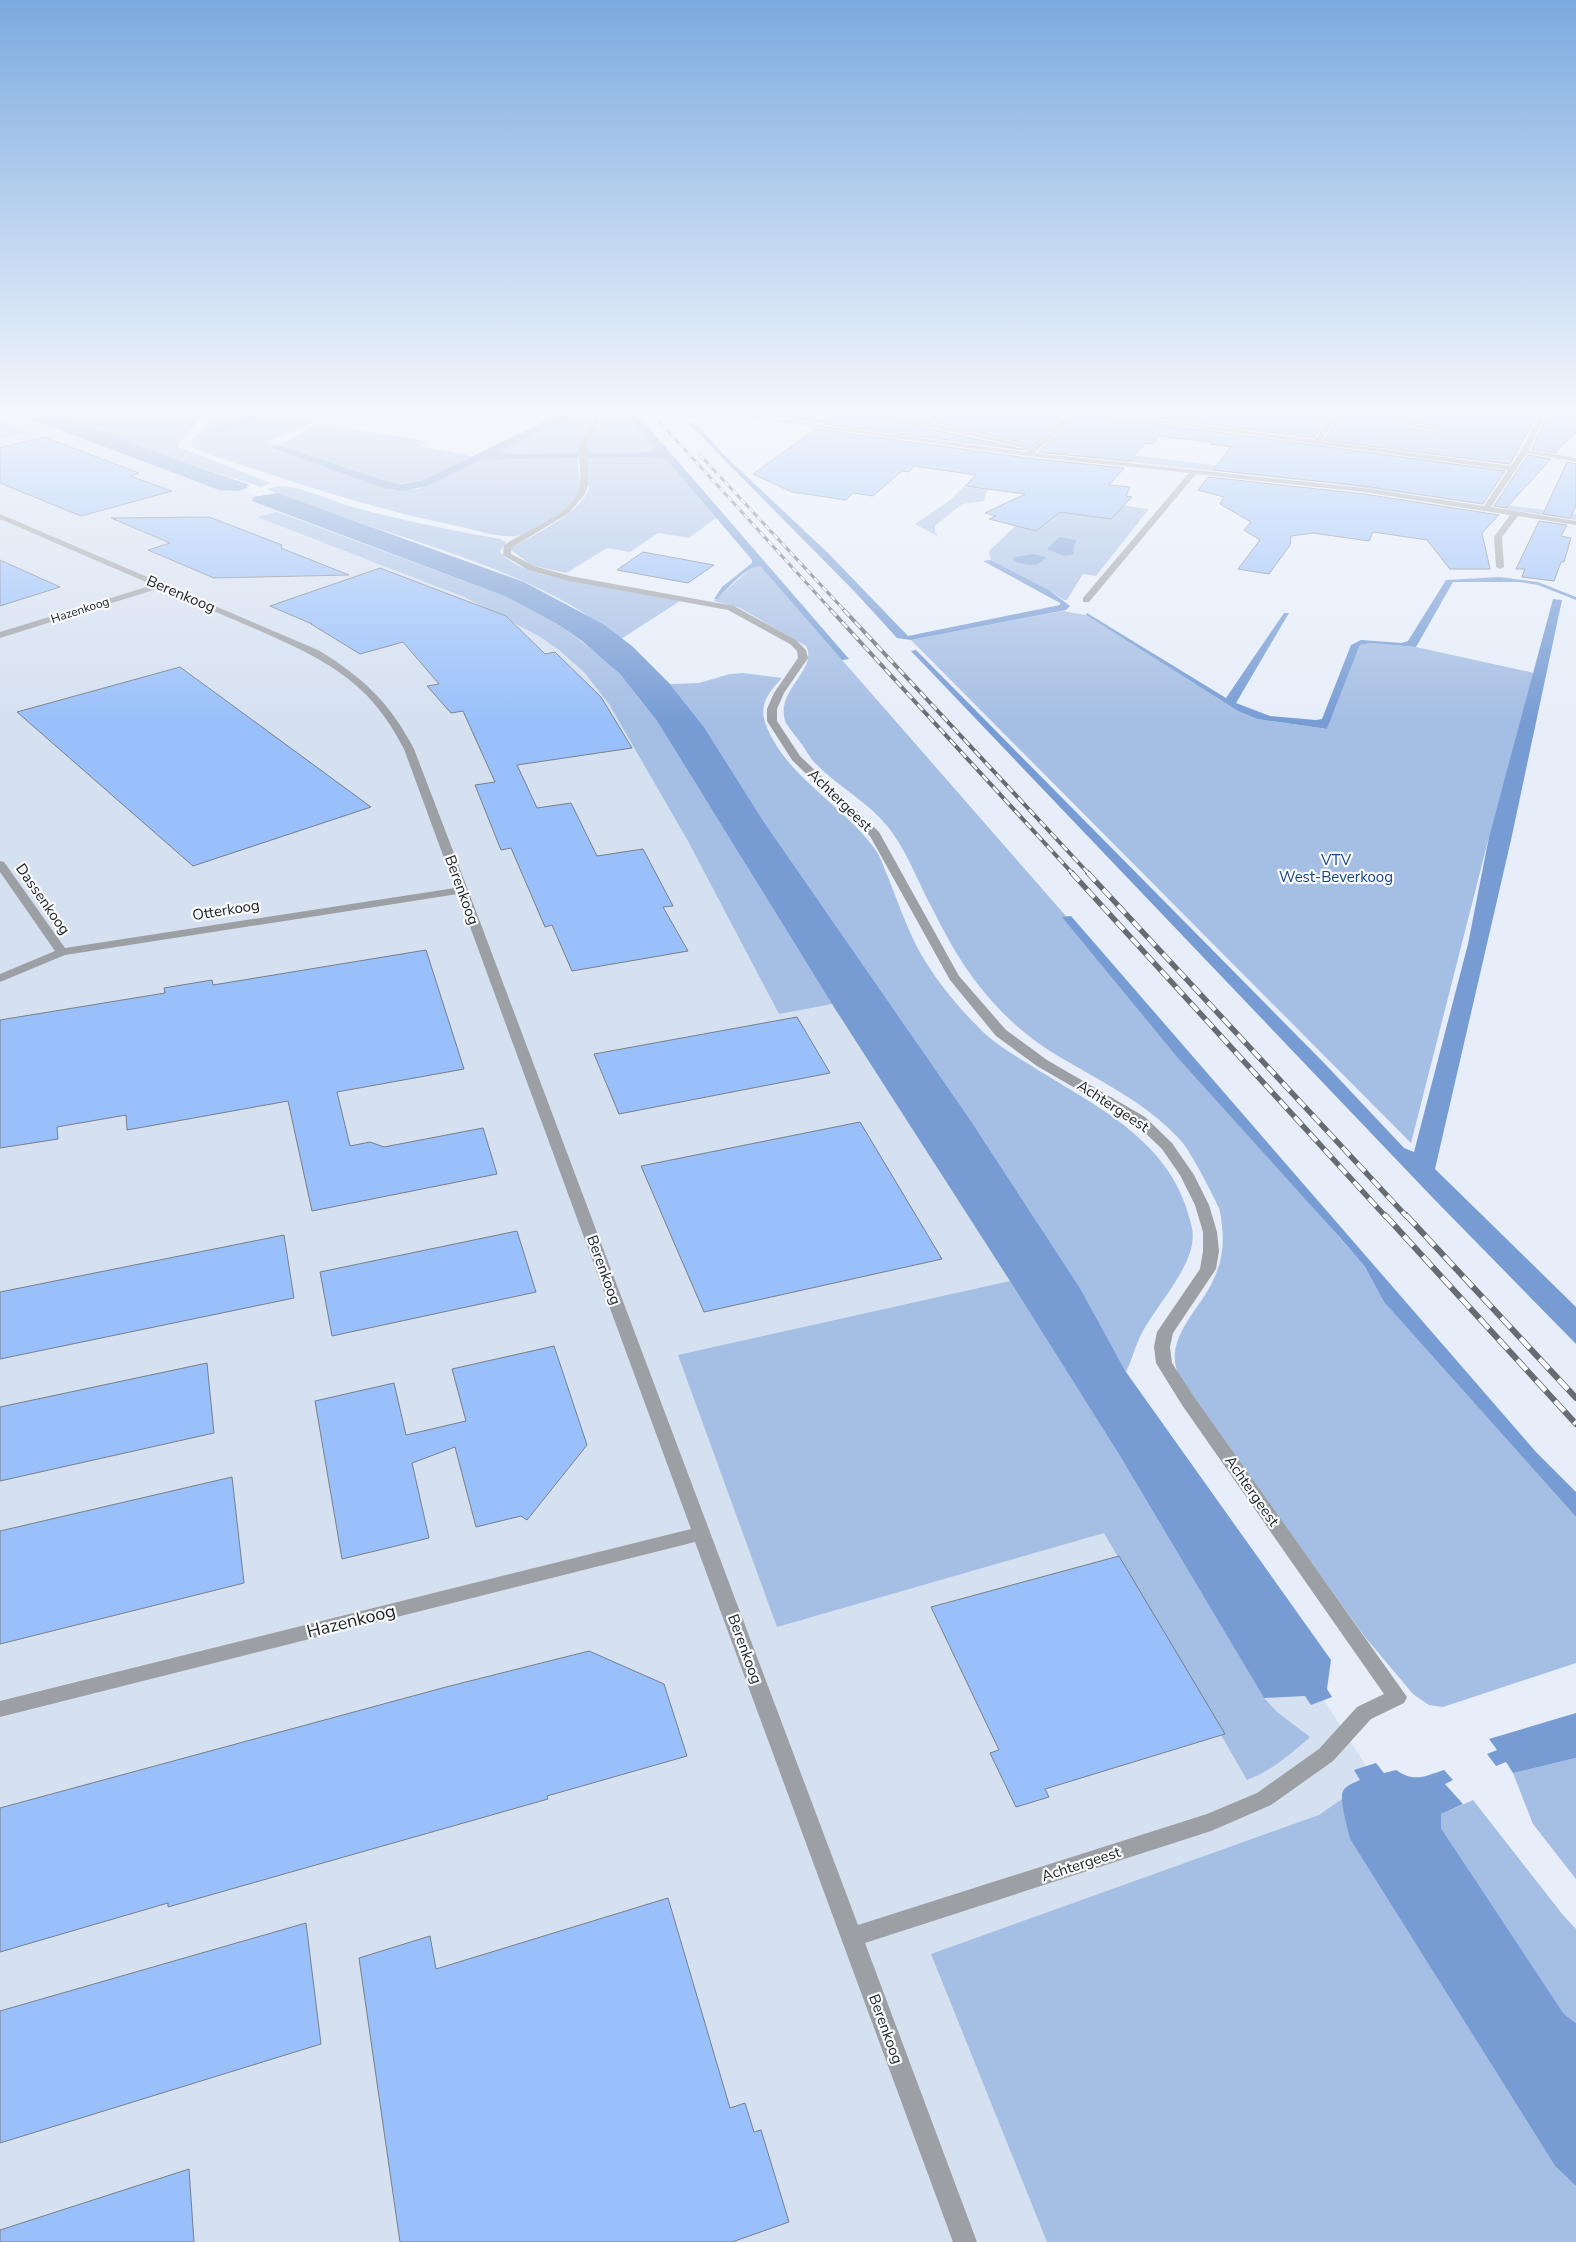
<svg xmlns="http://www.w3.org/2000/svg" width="1576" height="2242" font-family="'Nunito Sans',sans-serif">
  <rect width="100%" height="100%" fill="#e7eef9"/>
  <path fill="#d5e0f1" d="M0,408h23l124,45 417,162 731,1040 281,438v149h-1576z"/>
  <path fill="#a5bee4" d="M43,408h142l18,8 -23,26 -2,5 93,36 -10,4 -75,-24z
    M202,408c13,0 31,-1 42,9l-30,14 18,-1 24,-12v-5l-11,-5h101l-78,34 10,3 -8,1 -1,2 124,42 26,-1 62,-29 97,-2c-2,11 6,26 1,37 -7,12 -49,40 -63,41 -20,2 -43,-7 -63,-11 -88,-18 -173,-47 -258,-76l-4,-4 1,-4 23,-27z
    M572,408h22l3,4 -13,23 -5,18 -72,1 -7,-4 79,-37 7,-1 -6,-3 -18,4z
    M601,408c25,0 40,23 55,40l-1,2 -7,2 -62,1c1,-7 3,-14 6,-20 5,-9 14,-14 9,-25z
    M0,420l28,12 -28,7z
    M318,424l109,17 -9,5 54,10 -51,25 -26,3 -116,-39z
    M1052,446l309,36 122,18 -3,4 -142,-20 -294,-31z
    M648,457l19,3 49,58 -27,20 -31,-5 -28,19 -23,-4 -41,25 -35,-8 -20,-15v-2c22,-13 71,-35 78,-60l-5,-20 1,-10z
    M991,480c-1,8 -6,12 -7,21l-22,3 -27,22v6l4,5 -24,-13 34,-23 14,-14 19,2z
    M279,486c23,0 54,16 77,22 48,13 95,22 144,31l6,3 -6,10c12,13 28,18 45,23l135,26 -59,38c-97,-78 -240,-102 -354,-150z
    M1104,503l45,6 -53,67 -13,-2 -16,26h-3l-15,-10 -58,-30 -2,-9 46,-44z
    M1507,505l69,9v6l-71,-11z
    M277,512l230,85 52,28 44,33 17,16 37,47 175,283 -53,10 -91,-173 -79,-137 -25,-32 -25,-22 -20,-14 -75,-39 -207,-80z
    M756,566h4l305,349 121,146 179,206 19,35 192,215v146l-133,44 -14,-2 -16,-11 -48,-57 -180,-249c-4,-8 -9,-17 -10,-26 -3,-27 21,-51 33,-72 12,-20 17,-41 14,-64 -1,-6 -1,-12 -3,-18 -7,-15 -27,-54 -37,-66 -36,-41 -87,-63 -132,-91 -26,-16 -51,-40 -70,-64 -20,-25 -35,-53 -49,-81 -14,-26 -24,-55 -43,-79 -20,-25 -49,-40 -71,-62 -7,-6 -11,-16 -17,-23 -4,-6 -10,-12 -14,-19 -13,-32 33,-53 20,-77l-66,-38 -26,-7 35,-31z
    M1063,611l23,4 152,96 19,8 70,10 33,-84 10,-2 46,4 118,26 -45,164 -78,306 -500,-503z
    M743,673l39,5c-13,14 -24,27 -16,47 21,54 80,81 111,127 5,8 7,17 11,25 9,23 18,48 29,70 17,32 41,60 66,85 13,12 29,22 44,31 68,44 147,76 165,165 7,36 -39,79 -53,111 -5,11 -8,23 -13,33l-46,-84 -111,-170 -205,-296 -60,-95 -34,-43 29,-1 31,-9z
    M1010,1281l110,175 144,242 13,14 33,25c-19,17 -39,34 -63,43l-143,-247 -327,94 -99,-272z
    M1576,1758v121l-43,-55 -20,-51z
    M1342,1799l8,40 205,327 21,20v56h-529l-116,-288 388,-139z
    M1473,1800l90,115 13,14v94l-12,-9 -123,-186v-14z"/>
  <path fill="#779cd4" d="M1,408h42l143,55 64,22 -4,2 2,1 -10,3 -19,-1z
    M222,408h23l11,5 2,4 -26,13 -16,2 -2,-2 30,-13 -4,-3z
    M608,408l22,2 19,18 200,231 -7,1 -82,-94c-12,-1 -34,24 -43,33h-3l8,-12 30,-24v-3l-85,-100 -19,-3 -63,1 1,-5 62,-1 7,-2v-2l-25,-30z
    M717,408h31l103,16 10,4z
    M580,409l9,2 -10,2 -78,37 6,4 72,-1 -1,5 -97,2 -54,26 -24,5 -19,-3 -116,-41 11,-2 110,37 13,2 19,-3 141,-68z
    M695,422l28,32 106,100 79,82 152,-31v-2l-77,-42 8,-1 58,30 21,16 -4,4 -155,30 -14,-2 -43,-47 -166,-168z
    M277,493l247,89 79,42 29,22 38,38 34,43 60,95 205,296 111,170 46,84 205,288 -4,29 5,8 -21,8 -6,-9 -41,2 -144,-242 -110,-175 -178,-277 -175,-283 -37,-47 -38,-33 -23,-16 -52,-28 -255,-96 2,-4z
    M1059,537l18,3 -3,5 -1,10 -9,1 -17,-7z
    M1034,554l12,3c-6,11 -23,9 -33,3l1,-3z
    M1500,577l38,5 38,15v3l-38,-15 -18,-3h-67l-37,65 -46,-4 -10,2 -33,84 -70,-10 -19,-8 -152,-96 1,-2 139,85 58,-85h5l-53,90 34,13 46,4 6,-1 29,-74 10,-5 41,3 6,-2 38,-61z
    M1553,599l9,1 -51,240 -76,329 141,138v37l-143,-146 -522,-547 5,-1 410,415 78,83 10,4 54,-208 21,-107z
    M1071,916l465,536 40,40v25l-192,-215 -19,-35 -23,-27 -164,-182 -116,-141z
    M1576,1713v45l-63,15 -7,-11 -10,4 -9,-12 10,-4 -8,-11z
    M1376,1763l8,10 12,-3c19,13 29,6 48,0l9,10 -8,4 18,20 -22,10v14l123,186 12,9v163l-21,-20 -205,-327c-2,-10 -11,-39 -7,-48 3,-6 11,-8 17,-11l-6,-10z"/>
  <path fill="#99c0fa" stroke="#787f88" d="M846,408h15l64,20 96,21 6,-5 -92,-22 17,-14h116l-26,31 -16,11 -202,-26z
    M881,408h59l-15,12z
    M1086,408h249l-21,30z
    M1345,408h35l28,6 -4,11 2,3 35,5 5,-5 -31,-6 8,-14h118l-31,56 -186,-24z
    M1551,408h25v24l-21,20 2,1 -25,-4z
    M1077,413l428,58 -22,33 -119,-18 -151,-16 18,-23 -21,-3 1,-2 -53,-6 -5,8 -7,-1 -17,18 -90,-9z
    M816,429l211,29 97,10 -15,17 21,2 -4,9 6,1 -21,22 -51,-7 -24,19 -47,-12 7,-3 -11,-3 40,-19 -60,-8 11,-11 -62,-9 -5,6 -7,-1 -29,25 -20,-3 -7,7 -54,-8 -39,-18z
    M44,437l95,36 -9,3 42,15 -91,25 -81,-33v-35z
    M1528,455l23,4 -45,49 -12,-2z
    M1567,462l9,2v42l-6,12 -27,-4z
    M1208,477l156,17 135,21 -17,18 8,36h-40l-23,-29 -54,-8 -4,9 -56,-8 -22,3 -1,9 -21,29 -31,-5 22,-29 -16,-10 7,-8 -31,-18 4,-7 -26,-7z
    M209,517l73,28 -1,3 68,27 -135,3 -66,-28 22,-7 -59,-25z
    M1539,521l28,4 -6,11 10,2 -7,24h-3l-7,19 -32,-4 3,-8h-9z
    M643,552l71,13 -26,18 -71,-13z
    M0,560l60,27 -60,19z
    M380,568l126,48 39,38 10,-2 46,45 31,51 -115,17 20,43 34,-5 26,53 46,-7 30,57 -10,1 25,44 -116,20 -20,-46 -7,2 -34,-79 -10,2 -26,-65 20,-3 -32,-71 -12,2 -24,-27 12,-2 -36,-42 -43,12 -49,-30h1l-42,-18z
    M180,667l97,71 94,69 -178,59 -176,-154z
    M426,950l38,119 -127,23 13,54 20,-4 14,5 99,-19 14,46 -185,37 -24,-110 -161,29 -1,-15 -69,12 1,12 -58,9v-128l165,-27 -1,-5 48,-8 1,5z
    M797,1017l33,56 -211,41 -25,-60z
    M860,1122l82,137 -238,53 -63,-146z
    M517,1231l19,61 -204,44 -12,-64z
    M284,1235l10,63 -294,61v-67z
    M554,1346l33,99 -60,75 -6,-4 -45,11 -21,-80 -43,16 17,75 -87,21 -27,-158 79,-18 12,52 60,-14 -14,-52z
    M207,1363l7,70 -214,48v-74z
    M232,1477l12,106 -244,61v-113z
    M1119,1556l106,178 -180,55 4,8 -33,10 -26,-54 9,-3 -68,-143z
    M589,1651l75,33 23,72 -140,40 1,3 -380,108v-4l-168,49v-144l446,-121z
    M668,1898l62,210 15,-5 9,29 7,-2 28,92 -57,20h-332l-41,-284 71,-22 6,33z
    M306,1923l15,121 -321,99v-132z
    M189,2169l5,73h-194v-12z"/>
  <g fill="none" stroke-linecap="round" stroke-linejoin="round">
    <path fill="#9c9fa3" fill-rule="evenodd" d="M596,408h6l1,4 -16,33 1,40 -3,9 -16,19 -58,35v6l23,12 36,10 164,30 62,34 10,10 2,8 -24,35 -7,16v12l23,35 79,76 80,144 47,54 41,30 98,57 27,26 22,32 15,30 8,27 2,19 -3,18 -43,64 -3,14 2,16 22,34 213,300 -3,6 -33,16 -38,42 -62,44 -60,26 -346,112 112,299h-24l-258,-700 -695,175v-16l691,-172 -233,-635 -393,61 -65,27v-8l55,-23 -55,-79v-11l4,1 61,86 390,-60 -51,-139c-35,-69 -79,-89 -146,-119 -33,-14 -66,-28 -98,-42l-160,50v-6l153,-47 -153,-66v-5l318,136c45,27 72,53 96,99l54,141 390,1035 349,-111 50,-21 62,-44 38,-42 27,-13 -202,-289 -26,-42 -2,-16 3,-15 43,-63 3,-18v-19l-8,-27 -15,-30 -18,-26 -27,-26 -98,-57 -41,-30 -46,-56 -80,-144 -78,-76 -25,-39v-12l7,-16 24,-35 -1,-7 -7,-7 -62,-34 -159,-29 -41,-11 -25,-15 1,-10c21,-15 73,-31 76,-60 2,-13 -3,-26 0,-39 2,-14 17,-23 16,-38z
      M692,408l334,44 17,-12 28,-32 244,32 22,-32h6l-22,33 190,25 10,-15 22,-43h6l-20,42 47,8v4l-49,-9 -36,54 85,14v4l-58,-9 -16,21 2,30 -4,2 -4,-2 -2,-30 16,-22 -146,-23 -168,-18 -107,128h-6v-4l106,-125 -162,-17 -332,-45zM1076,411l432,59 -24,36 -120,-18 -330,-35 13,-11z
      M863,408h11l51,14 18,-14h7l-19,15 94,22 -4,2 -95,-21z
      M1382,408l32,2 7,-2 -9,15 32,6 -3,2 -35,-5 5,-13z"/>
    <g stroke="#676c72" stroke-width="3">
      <path id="rail-far3" d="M647,408l185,203
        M700,455l145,156"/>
    </g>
    <g stroke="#676c72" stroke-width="4">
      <path id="rail-far2" d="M831,610l242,264
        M844,610l245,264"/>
    </g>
    <g stroke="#676c72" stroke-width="5.5">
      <path id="rail-far1" d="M1072,873l314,344
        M1088,873l319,344"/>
    </g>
    <g stroke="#676c72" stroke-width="6">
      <path id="rail" d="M1385,1215l191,209
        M1406,1215l170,183"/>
    </g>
    <use href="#rail-far3" stroke="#fafbfd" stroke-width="2" stroke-dasharray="6" stroke-linecap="butt"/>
    <use href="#rail-far2" stroke="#fafbfd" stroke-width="2.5" stroke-dasharray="8" stroke-linecap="butt"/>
    <use href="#rail-far1" stroke="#fafbfd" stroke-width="4" stroke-dasharray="11" stroke-linecap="butt"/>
    <use href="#rail" stroke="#fafbfd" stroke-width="4.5" stroke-dasharray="14" stroke-linecap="butt"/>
  </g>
  <linearGradient id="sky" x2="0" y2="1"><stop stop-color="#7baae0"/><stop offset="0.57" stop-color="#f4f7fc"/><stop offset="1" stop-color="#f4f7fc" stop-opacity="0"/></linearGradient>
  <rect width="1576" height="722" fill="url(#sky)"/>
  <g text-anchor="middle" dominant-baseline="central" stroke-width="4.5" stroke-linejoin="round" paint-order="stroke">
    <g font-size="12" fill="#1e2124" stroke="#fafbfd">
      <text transform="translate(80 610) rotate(-18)">Hazenkoog</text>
    </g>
    <g font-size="15" fill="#1e2124" stroke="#fafbfd">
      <text transform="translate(181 594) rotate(23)">Berenkoog</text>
      <text transform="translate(840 800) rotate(44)">Achtergeest</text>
      <text transform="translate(462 890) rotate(70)">Berenkoog</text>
      <text transform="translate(43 899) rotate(55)">Dassenkoog</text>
      <text transform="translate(226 910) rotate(-9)">Otterkoog</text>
      <text transform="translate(1113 1106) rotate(33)">Achtergeest</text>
      <text transform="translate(604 1270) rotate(70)">Berenkoog</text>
      <text transform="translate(1252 1491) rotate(55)">Achtergeest</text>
      <text transform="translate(745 1649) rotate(70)">Berenkoog</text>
      <text transform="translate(1081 1864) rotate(-18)">Achtergeest</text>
      <text transform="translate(886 2029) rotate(70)">Berenkoog</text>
    </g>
    <g font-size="15" fill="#154386" stroke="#fafbfd">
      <text x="1336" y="860">VTV<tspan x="1336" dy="17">West-Beverkoog</tspan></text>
    </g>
    <g font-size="18" fill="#1e2124" stroke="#fafbfd">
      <text transform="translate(351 1621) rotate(-14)">Hazenkoog</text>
    </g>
  </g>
</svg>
